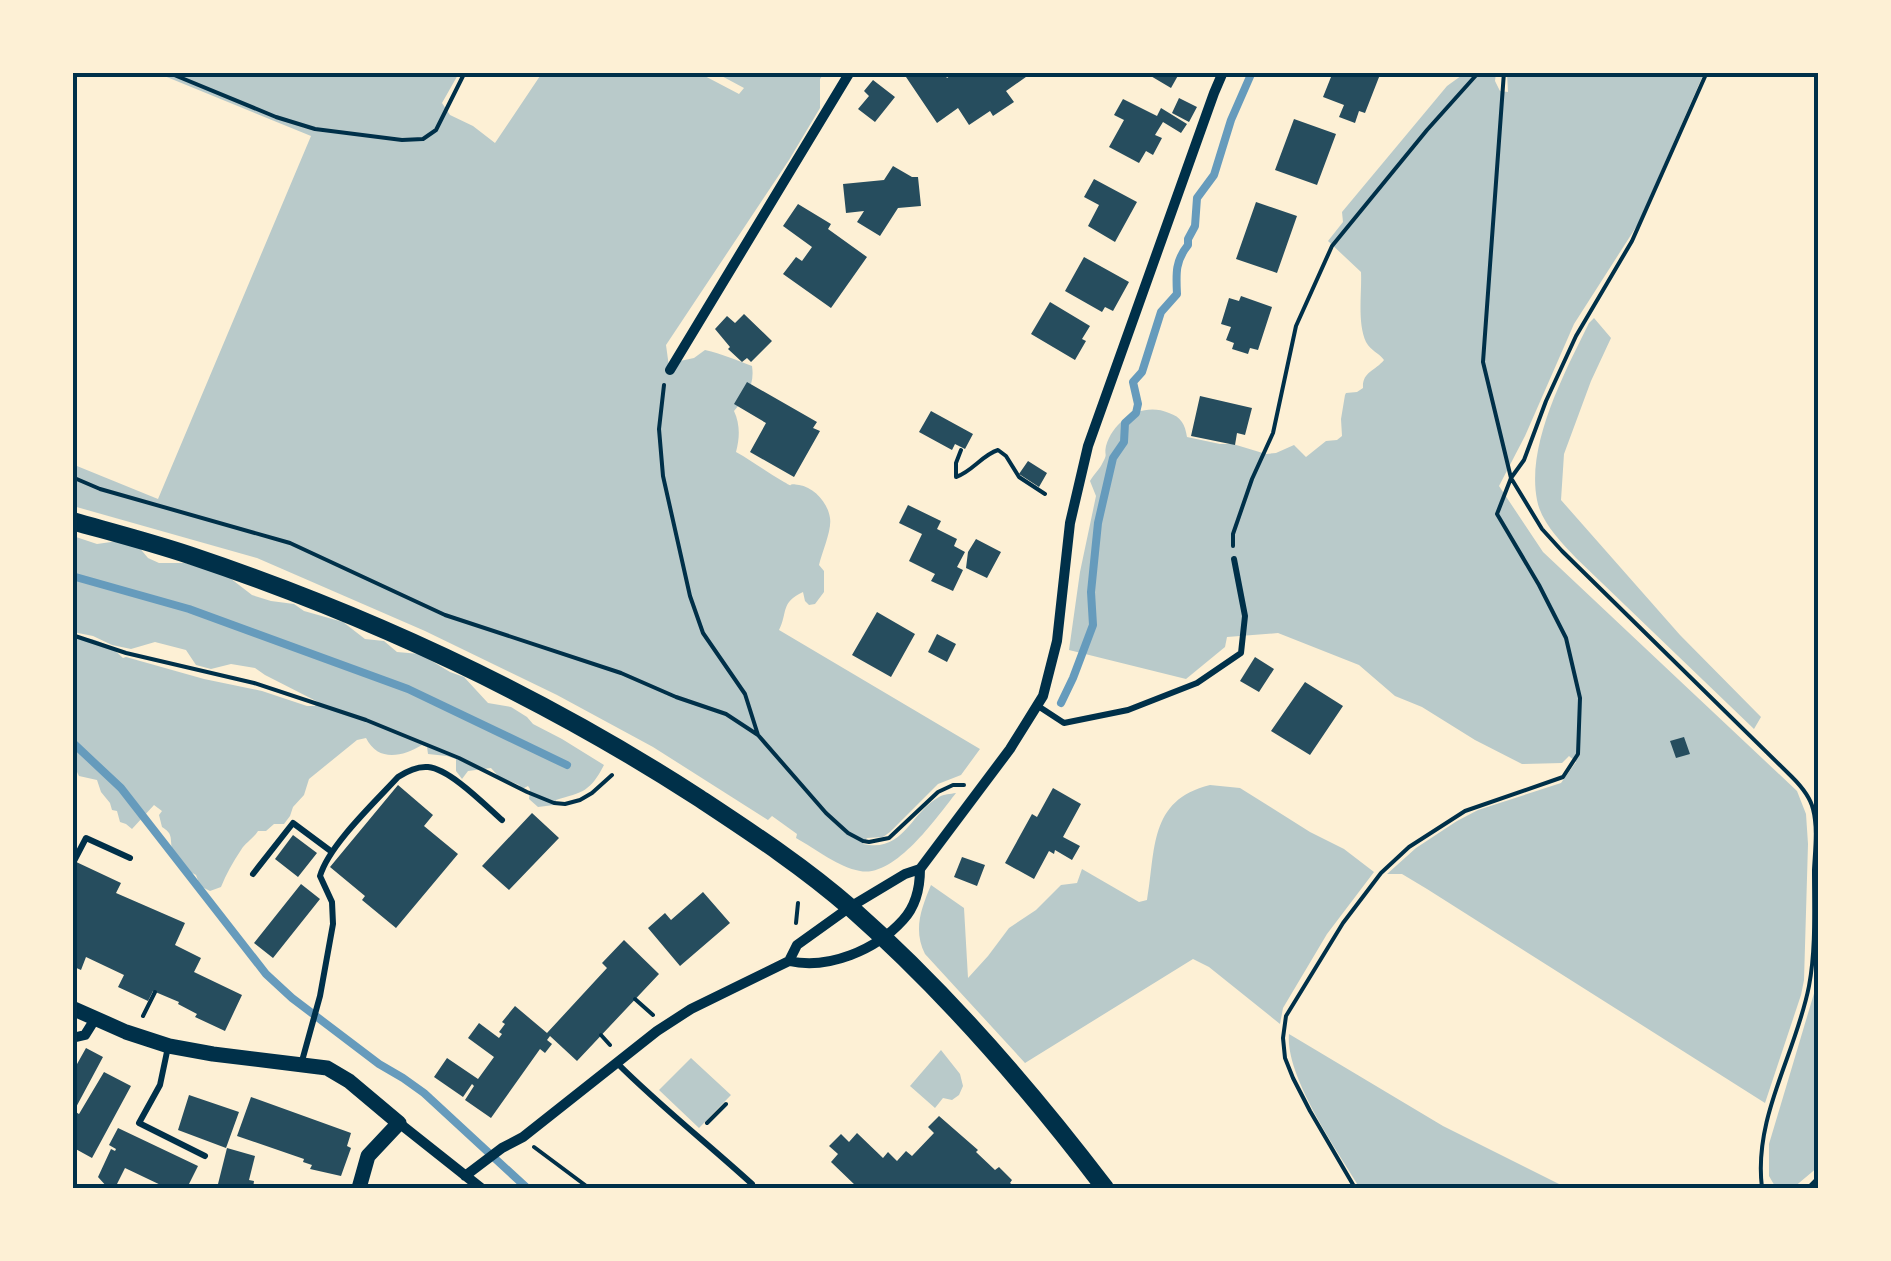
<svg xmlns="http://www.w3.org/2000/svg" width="1891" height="1261" font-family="'PT Sans Narrow',sans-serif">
  <rect width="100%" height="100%" fill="#fdf0d5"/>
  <path fill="#b9caca" d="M157,73h302l-17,30 8,12 23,11 22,17 47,-70h157l40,21 5,-6 -28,-15h108l-4,6v29l-31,52 -123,185 4,29 10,-13 14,-3 11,-8c17,4 31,10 47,16 3,19 -6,31 -18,45 6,13 6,26 2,41 16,9 31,20 48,30 12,7 1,0 15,3 15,2 29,18 31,33 2,12 -8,34 -11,47l5,6v21l-9,12 -6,1 -4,-4 -2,-9c-23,11 -15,20 -24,38l201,119 -19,26 -23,9 -48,48 -7,5 -16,1 -4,6c41,9 47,-31 76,-47 5,-3 11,-3 17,-4 -19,24 -61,85 -96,78 -22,-4 -44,-22 -64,-33l1,-4 -25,-18 -4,4 -115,-73 -96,-52 -132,-64 -168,-73 -184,-52 -1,-42 86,35 153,-363z
    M1465,73h31l-1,8 5,10 8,1 -1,-19h197l-66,151 -64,100 -49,112 -26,50 44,66 254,239 9,23 2,30 -4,136 -3,15 -36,108 -338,-214 -25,-15h-15l29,-26 41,-27 21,-11 83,-27 15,-21 -7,-6 -7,7 -40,1 -47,-24 -53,-33 -27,-11 -36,-31 -81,-32 -51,4 -2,10 -39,32 -117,-29 11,-78 16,-76 -6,-15c4,-7 10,-12 13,-19 5,-9 1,-6 3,-16 8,-27 37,-44 63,-33 12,4 16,11 18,24l33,7h13l33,10 10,-1 18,-8 12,12 20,-16 11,-1 5,-4 -1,-17 4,-24 1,-2 11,-1 6,-4c-1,-16 12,-17 21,-28 -6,-8 -13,-9 -18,-18 -9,-20 -4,-48 -5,-70l-33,-31 15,-19 -1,-10 105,-126z
    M1594,318l17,20 -20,43 -27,73 -3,46 119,135 81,82 -7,12 -178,-171c-15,-16 -35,-36 -39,-58 -11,-56 28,-128 52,-177z
    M73,536l24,8 21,-3 20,5 10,12 11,5h26l41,12 26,20 19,6 23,3 10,7 39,11 22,17 19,2 13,11 23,2 30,18 14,5 24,26 23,4 16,10 6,7 29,15 42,26c-14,27 -21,27 -48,35l-2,5 -16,2 -9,-8 1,-10 -2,-3 -6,3 -3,-4 -20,-8 -8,-9 -23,3 -6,8 -6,-8v-12l-9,-3 -19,-2 -1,-7 -5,-2c-20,12 -44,17 -56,-7l-9,2 -48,39 -5,16 -11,12 -3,9 -6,8h-10l-8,7h-8c-5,8 -13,12 -17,19 -8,12 -15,24 -20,37l-11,4 -10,-5 -4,-11c-11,-6 -21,-13 -24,-26 -2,-12 1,-15 -10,-22l-3,-12 3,-4 -8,-6 -22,24 -6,-5 -6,-2 -3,-11 -5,-1 -2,-7 -9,-11 -4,-12 -18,-4 -2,-4h-4v-131l7,-4c18,2 30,8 43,21l3,-1 78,22 58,12 45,15h8l3,-4 -53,-27 -10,-7 -24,-4 -20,5 -15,-4 -10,-15 -31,-8 -24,7 -19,-4 -19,-9 -20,-4z
    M1210,785l30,3 70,44 34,17 30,23 -47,62 -44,74 -3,16 -71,-57 -16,-8 -168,104 -100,-109c-12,-24 -4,-45 6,-69l33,23 4,70 20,-22 21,-28 27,-18 25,-25 16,-2 5,-14 57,33 8,-2c9,-49 1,-100 63,-115z
    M1818,980v187l-25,21h-17l-7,-12v-32z
    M1289,1034l154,92 124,62h-207c-22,-36 -75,-112 -71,-154z
    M941,1050l19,24 3,12 -4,9 -7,5 -9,-2 -8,10 -25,-22z
    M691,1058l40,37 -32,33 -40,-38z"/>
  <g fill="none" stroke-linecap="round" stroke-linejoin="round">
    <path stroke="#669bbc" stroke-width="8" d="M72,576l117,33 219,80 159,76
      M1061,703l12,-25 20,-53 -2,-33 7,-69 15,-65 11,-16 1,-19 11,-10 2,-9 -5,-22 9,-10 19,-60 16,-18c-1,-20 -2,-33 11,-49v-6l7,-13 2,-28 17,-23 17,-55 21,-48
      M72,742l49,46 145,186 26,24 87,66 24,14 21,15 103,95"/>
  </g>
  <path fill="#264d5e" d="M914,72h29l4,6 8,-6h78l-27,19 8,11 -21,14 -3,-5 -21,14 -11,-17 -21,15 -31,-46z
    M1144,72h36l-9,16z
    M1333,72h48l-16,41 -6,-2 -4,12 -16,-6 5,-12 -21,-8z
    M873,80l22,17 -20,25 -17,-13 11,-13 -5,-5z
    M1179,98l18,9 -8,15 -17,-9z
    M1123,99l34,17 4,-8 26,16 -6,9 -18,-11 -8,13 7,3 -9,17 -7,-4 -7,12 -30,-16 15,-27 -10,-5z
    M1294,119l42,15 -19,51 -42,-15z
    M893,166l19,11h6l3,29 -23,2 -18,28 -23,-14 7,-11 -18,2 -3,-29 41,-4z
    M1094,179l43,23 -22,40 -27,-16 11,-21 -15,-8z
    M1256,202l41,14 -20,57 -41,-14z
    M798,204l33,20 -3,5 39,28 -36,51 -48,-34 13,-17 6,4 10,-14 -29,-21z
    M1084,257l45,25 -16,29 -8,-4 -3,5 -37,-21z
    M1241,296l31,11 -14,43 -8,-2 -2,6 -16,-5 2,-6 -8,-3 5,-13 -10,-3 8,-26 10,3z
    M1050,302l40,24 -8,13 4,2 -11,19 -44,-26z
    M744,314l28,27 -21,21 -4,-4 -5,4 -14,-13 2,-2 -15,-18 12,-13 8,7z
    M747,382l70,40 -4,6 7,3 -26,46 -44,-25 16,-29 -32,-19z
    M1200,396l52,12 -7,27 -8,-2 -2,12 -44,-9z
    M931,411l42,23 -8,15 -10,-5 -3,6 -33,-18z
    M1028,461l19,12 -8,14 -20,-13z
    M908,505l33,16 -4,8 20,10 -3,7 11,6 -8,15 6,3 -10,21 -22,-10 4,-7 -26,-13 13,-27 -23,-11z
    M976,539l25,13 -14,26 -21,-10 2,-16z
    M877,612l38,22 -24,43 -39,-22z
    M937,634l19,10 -9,18 -19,-10z
    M1255,657l19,12 -15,23 -19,-11z
    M1305,682l38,24 -33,49 -39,-24z
    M1684,737l6,17 -14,4 -6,-17z
    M398,785l35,30 -9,11 34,28 -62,74 -34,-28 3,-4 -35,-29z
    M1053,788l28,16 -18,33 17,9 -8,14 -17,-10 -1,4 -5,-3 -15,28 -29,-16 27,-49 5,3z
    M532,813l27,25 -50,52 -27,-24z
    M293,835l24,18 -19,24 -23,-18z
    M962,857l23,8 -8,21 -23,-9z
    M72,860l49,23 -5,10 69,30 -10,22 26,13 -7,14 48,23 -17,36 -30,-14 2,-3 -19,-10 1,-2 -26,-11 -5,10 -30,-14 6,-12 -38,-18 -5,13 -9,-4z
    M301,884l19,15 -47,59 -19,-15z
    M703,892l27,31 -50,43 -32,-38 17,-15 6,7z
    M624,940l35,34 -82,87 -27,-25 -3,4 5,4 -7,9 -5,-4 -49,69 -26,-18 9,-14 -2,-2 -9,13 -29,-20 13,-19 31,21 16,-22 -26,-19 11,-15 20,15 3,-4 -3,-2 6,-8 -3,-2 13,-16 32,27 60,-65 -5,-5z
    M86,1048l17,9 -29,54 5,3 25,-42 27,14 -39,72 -20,-11v-74z
    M189,1095l50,17 -13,36 -48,-18z
    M251,1097l100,36 -4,13 4,2 -10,28 -31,-7 2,-4 -9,-3 1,-3 -67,-23z
    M939,1116l39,34 -2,2 19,18 4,-3 13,13 -2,3 6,5h-163l3,-2 -25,-24 7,-8 -9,-8 12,-12 8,8 8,-9 26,25 5,-6 9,9 9,-10 6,5 22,-23 -6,-6z
    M118,1128l80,38 -11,22h-20l-42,-20 -10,20h-7l-10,-11 13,-28 4,2 1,-2 -7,-4z
    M227,1148l28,8 -6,24 5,1 -1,7h-36z"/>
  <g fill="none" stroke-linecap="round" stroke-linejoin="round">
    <path stroke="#003049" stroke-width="4" d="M167,72l109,45 39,12 87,11 21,-1 13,-9 29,-58
      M1504,72l-21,290 28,116 31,51 20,22 230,226c9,9 18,19 21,32 5,19 2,41 1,61 0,38 2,79 -5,116 -13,68 -56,131 -47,202
      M664,385l-5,44 4,47 27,120 13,37 42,61 13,41
      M961,450l-5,13v14c17,-6 26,-22 42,-27l8,6 13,21 26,17
      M72,477l28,12 190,54 155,72 176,58 55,24 50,17 32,21 68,78 22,20 15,8 6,1 20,-4 49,-46 15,-7h11
      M1233,546v-12l19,-55 21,-46 23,-107 36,-80 95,-116 52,-58
      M72,635l54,18 128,30 112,37 93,38 68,34 27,11 11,1 15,-4 12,-7 20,-18
      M796,923l2,-20
      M635,999l18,16
      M143,1016l12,-24
      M601,1035l9,10
      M707,1123l19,-19
      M534,1147l55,41
      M778,1188h1
      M1355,1188l-45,-77 -17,-33 -8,-20 -2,-20 3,-22 57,-93 38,-50 28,-26 56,-36 98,-34 15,-23 2,-56 -14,-60 -27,-53 -42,-71 14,-36 13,-18 22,-59 30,-65 56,-95 75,-169
      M1808,1188l10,-10"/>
    <path stroke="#003049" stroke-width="6" d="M1038,706l26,17 64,-13 69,-27 44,-30 4,-37 -11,-57
      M74,861l12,-23 44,20
      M253,874l40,-51 39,29
      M168,1047l-8,38 -21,38 66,33
      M302,1061l18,-65 13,-72 -1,-22 -12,-26c9,-31 55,-74 78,-99 9,-6 19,-11 30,-10 22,2 57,38 74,53
      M617,1063c43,43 90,80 135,121"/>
    <path stroke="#003049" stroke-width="10" d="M670,370l180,-298
      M789,961c39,9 87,-11 114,-41 13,-14 17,-32 17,-51l90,-120 33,-53 14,-55 13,-118 18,-77 126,-353 9,-21
      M72,1038l13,-3 10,-16
      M399,1123l82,65
      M465,1176l37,-28 21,-11 134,-106 34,-22 98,-48 8,-16 53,-38 55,-33 15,-5"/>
    <path stroke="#003049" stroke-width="15" d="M72,1008l54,24 43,14 44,8 114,14 22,13 50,42 -31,33 -9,32"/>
    <path stroke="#003049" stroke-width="18" d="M72,521c39,11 78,21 117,34 179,60 351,140 510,243 53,35 105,69 153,111 95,84 177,179 253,279"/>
  </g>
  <rect width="1891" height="1261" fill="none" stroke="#fdf0d5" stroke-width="150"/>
  <rect x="75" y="75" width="1741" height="1111" fill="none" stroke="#003049" stroke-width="4"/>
</svg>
